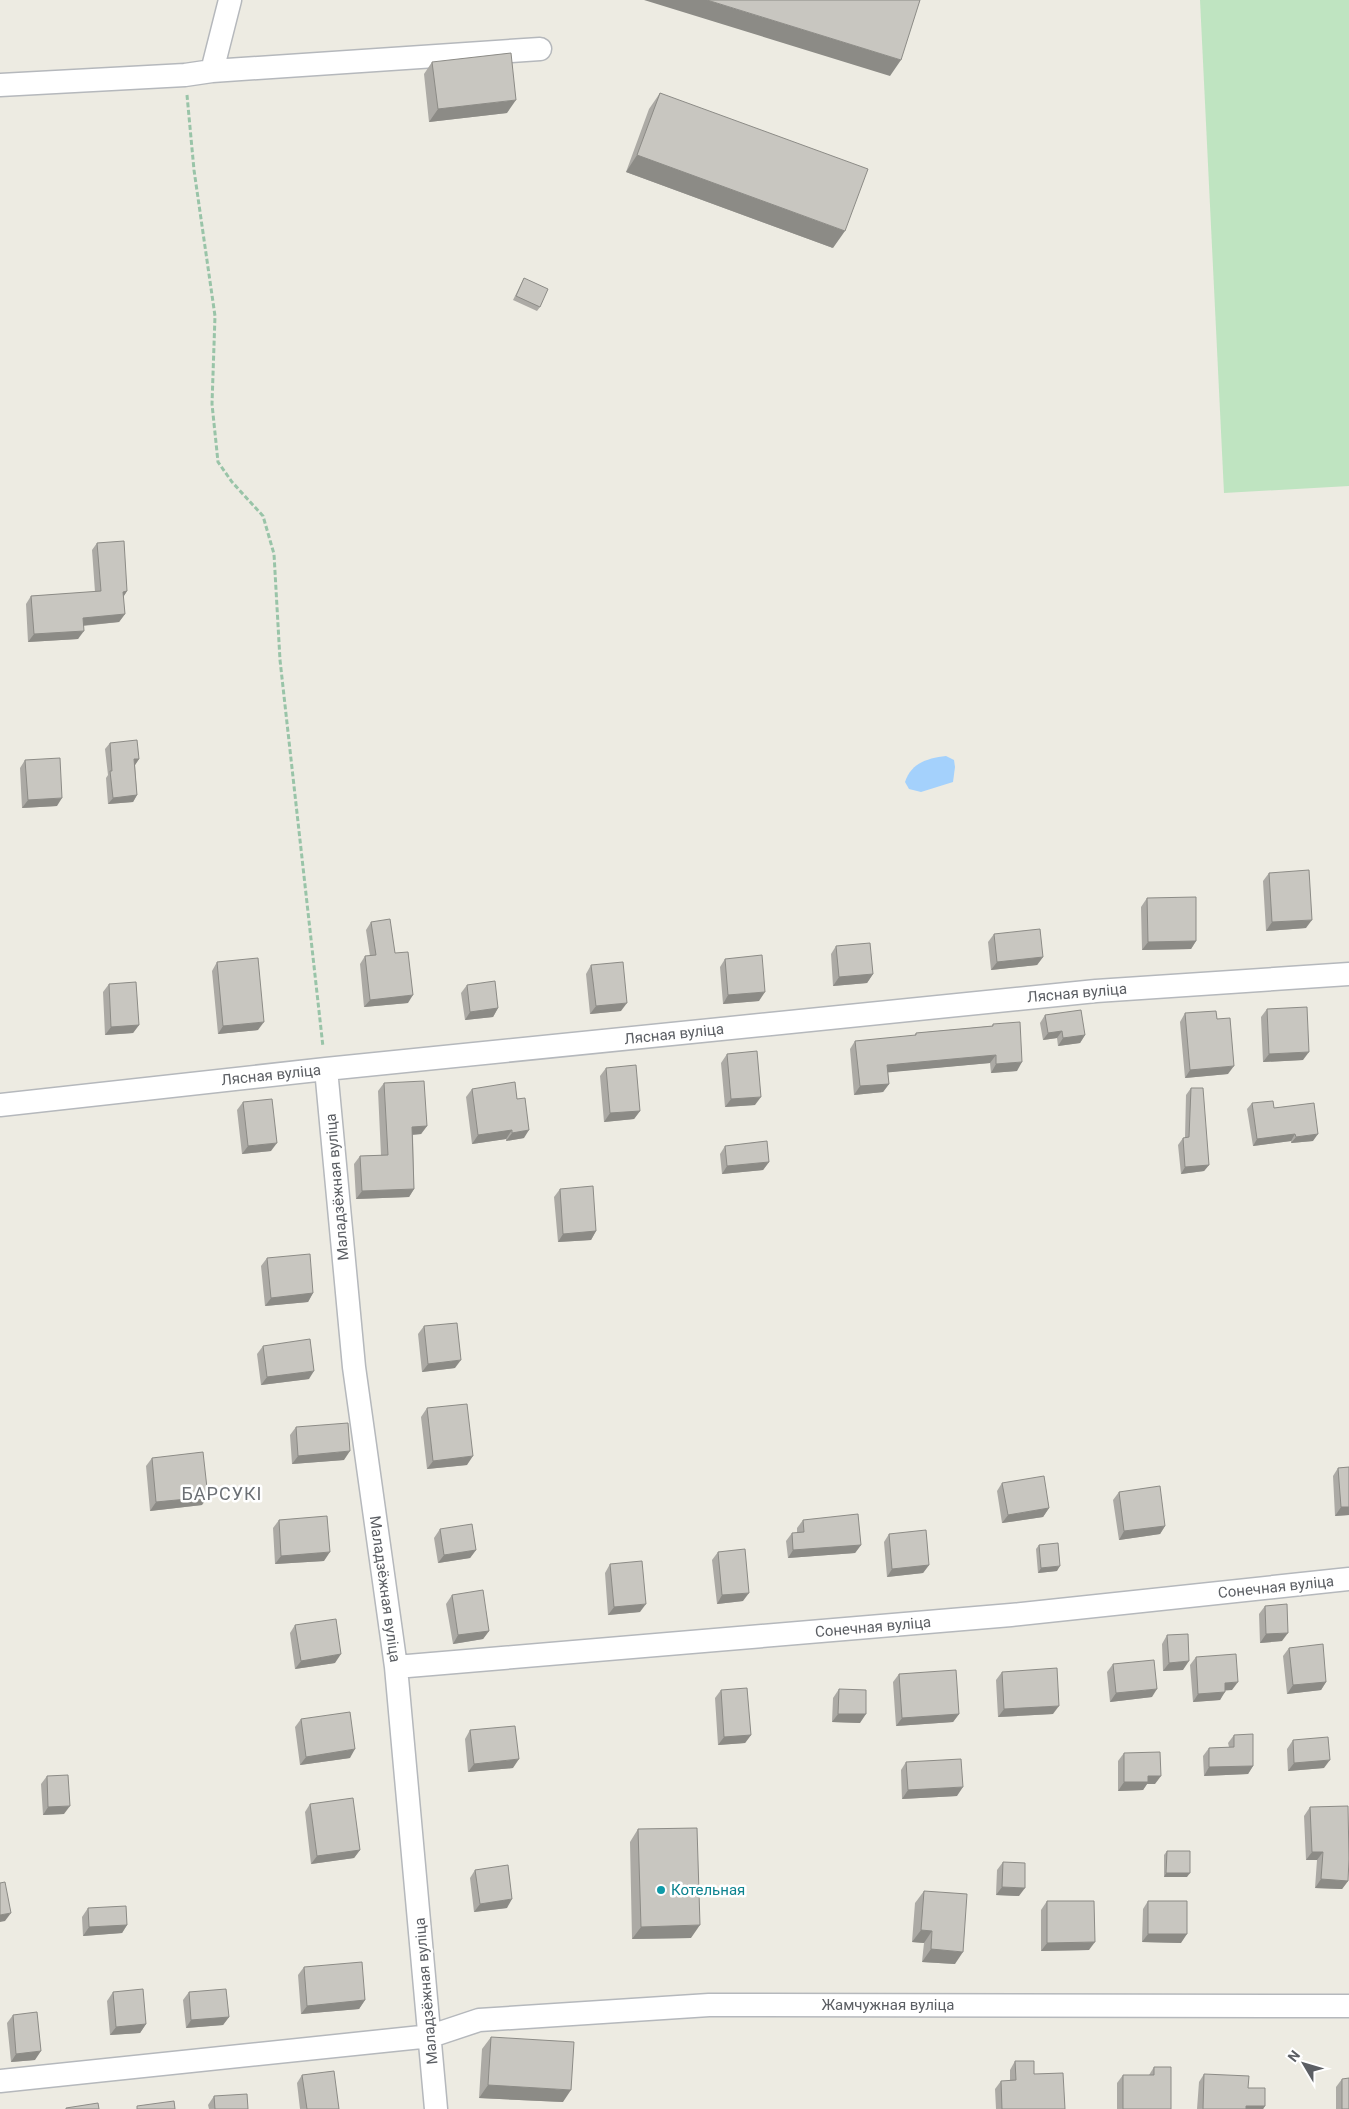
<svg xmlns="http://www.w3.org/2000/svg" width="1349" height="2109" font-family="Roboto,sans-serif">
  <rect width="100%" height="100%" fill="#edebe2"/>
  <path fill="#bfe4c1" d="M1200,0h149v486l-125,7z"/>
  <path fill="#a4d1fc" d="M946,756l8,4 1,7 -2,15 -32,10 -12,-3 -4,-7c6,-19 23,-24 41,-26z"/>
  <g fill="none" stroke-linecap="round" stroke-linejoin="round">
    <g stroke="#b5b8bc" stroke-width="25">
      <path id="minor" d="M212,71l328,-22
        M0,85l185,-10 27,-4 18,-71
        M326,1069l28,298 42,300 40,442
        M0,1105l326,-36 770,-78 253,-17
        M396,1667l615,-52 338,-36
        M0,2081l431,-45 48,-16 230,-15 640,1"/>
    </g>
    <path stroke="#99c4a8" stroke-width="3" stroke-dasharray="5 2.5" stroke-linecap="butt" d="M187,95l7,75 21,146 -3,88 6,58 14,20 31,34 11,38 6,106 43,387"/>
    <use href="#minor" stroke="#fff" stroke-width="22"/>
  </g>
  <path fill="#acaaa5" d="M432,62l75,51 -78,9 -5,-48z
    M660,93l173,155 -207,-76 23,-63z
    M524,278l16,29 -3,4 -24,-11z
    M97,543l30,48 -4,6 2,17 -6,8 -36,4 -5,13 -50,3 -2,-38 5,-8 64,-4 -3,-42z
    M110,743l29,16 -4,6 2,30 -4,7 -25,2 -2,-26 2,-3 -3,-26z
    M25,760l32,46 -35,2 -2,-40z
    M1269,873l37,55 -40,3 -3,-50z
    M1147,898l49,43 -5,8 -49,1 -1,-43z
    M371,922l24,31 13,50 -44,4 -4,-43 5,-8h5l-4,-26z
    M994,934l49,23 -6,8 -46,5 -3,-28z
    M836,946l37,28 -6,9 -34,3 -2,-32z
    M725,959l34,42 -36,3 -3,-37z
    M217,962l41,68 -40,4 -6,-63z
    M591,965l30,46 -31,3 -4,-40z
    M109,984l30,41 -6,8 -28,2 -2,-43z
    M467,985l31,23 -5,9 -28,3 -4,-27z
    M1267,1009l36,51 -40,2 -2,-45z
    M1185,1013l43,61 -43,4 -5,-56z
    M1045,1015l40,20 -5,8 -22,3 -1,-8 -14,2 -3,-17z
    M993,1024l24,47 -26,2 -1,-10 -102,9 1,12 -6,8 -29,3 -4,-46 5,-8 59,-5 2,-3 76,-7z
    M727,1054l28,51 -30,2 -4,-44z
    M606,1068l34,43 -6,8 -30,3 -4,-46z
    M384,1083l43,43 -6,8 -8,1 1,54 -5,8 -53,2 -2,-35 6,-8 21,-1 -3,-64z
    M1191,1088l18,77 -5,6 -23,3 -3,-29 5,-7h2l1,-43z
    M472,1089l45,10 7,39 -18,3v-2l-34,5 -6,-47z
    M243,1102l28,49 -29,3 -5,-44z
    M1252,1103l22,5 39,33 -22,2v-2l-38,5 -6,-37z
    M725,1146l44,16 -6,8 -41,4 -2,-20z
    M560,1189l36,42 -5,9 -33,2 -4,-45z
    M267,1258l46,35 -5,9 -43,4 -4,-40z
    M424,1326l31,42 -33,4 -4,-38z
    M263,1346l46,33 -48,6 -4,-31z
    M427,1408l40,57 -40,4 -6,-52z
    M296,1427l48,33 -52,4 -2,-29z
    M152,1458l50,47 -52,6 -4,-45z
    M1349,1467v48l-14,1 -2,-40 5,-8z
    M1002,1483l47,25 -6,9 -41,6 -5,-32z
    M1119,1492l46,34 -5,8 -41,6 -6,-40z
    M279,1520l45,41 -49,3 -2,-36z
    M803,1520l58,25 -6,8 -67,5 -2,-17 6,-8h5v-5z
    M440,1529l36,21 -6,8 -32,5 -4,-25z
    M889,1534l40,31 -6,8 -36,4 -3,-35z
    M1039,1545l18,26 -19,2 -2,-24z
    M718,1552l25,49 -26,3 -5,-44z
    M610,1564l30,48 -32,3 -3,-42z
    M452,1595l37,36 -6,8 -30,5 -7,-40z
    M1265,1606l17,35 -22,2 -1,-29z
    M295,1625l40,38 -40,6 -5,-36z
    M1167,1635l16,35 -20,1 -1,-27z
    M1289,1648l37,34 -5,8 -34,4 -4,-38z
    M1196,1657l36,33h-7l-5,10 -27,2 -3,-37z
    M1113,1664l39,33 -42,5 -3,-30z
    M1002,1672l51,42 -55,3 -2,-37z
    M899,1674l60,40 -6,8 -57,4 -3,-44z
    M839,1689l21,34 -28,-1 1,-24z
    M721,1690l30,45 -6,8 -27,2 -3,-47z
    M301,1719l49,39 -50,7 -5,-38z
    M470,1730l43,38 -45,4 -3,-33z
    M1234,1735l19,31 -5,8 -44,2 -1,-20 6,-8 20,-1 -1,-4z
    M1293,1740l31,28 -36,3 -1,-22z
    M1124,1753l31,31h-8l-4,6 -25,1v-30z
    M906,1762l51,34 -55,3 -1,-29z
    M47,1776l17,38 -21,1 -2,-31z
    M310,1804l50,46 -6,8 -43,6 -6,-52z
    M1310,1807l38,74 -6,8 -27,-1 2,-28h-11l-2,-44z
    M638,1829l53,109 -59,1 -2,-97z
    M1167,1851l20,26h-23v-22z
    M1003,1862l16,34 -23,-1 1,-25z
    M475,1870l32,38 -33,4 -4,-34z
    M924,1891l31,73 -33,-2 2,-19 -12,-1 3,-39z
    M1047,1901l42,49 -48,1v-41z
    M1148,1901l33,42 -39,-1 1,-33z
    M88,1908l39,17 -5,8 -39,3 -1,-19z
    M304,1967l61,33 -6,9 -58,5 -3,-39z
    M113,1992l33,32 -6,9 -30,2 -3,-34z
    M189,1992l40,25 -6,8 -37,3 -3,-28z
    M13,2015l22,45 -24,2 -4,-39z
    M491,2037l72,65 -84,-4 3,-49z
    M1015,2061l19,13 31,35h-69l-1,-20 6,-8h9v-11z
    M1154,2067l17,42h-54v-26l6,-8h26z
    M1204,2074l44,14 17,18 -2,3h-66l2,-27z
    M302,2075l37,34h-39l-3,-26z
    M1342,2079l7,30h-13v-22z
    M214,2096l34,13h-39l-1,-4z"/>
  <path fill="#8c8b86" d="M644,0h63l194,60 -11,16z
    M516,100l-9,13 -78,9 9,-13z
    M637,155l208,76 -12,17 -207,-76z
    M127,591l-5,8 1,-7z
    M125,614l-6,8 -42,4 6,-8z
    M84,631l-6,8 -50,3 6,-8z
    M134,759h5l-4,6z
    M137,795l-4,7 -25,2 5,-6z
    M62,798l-5,8 -35,2 6,-8z
    M1312,920l-6,8 -40,3 6,-9z
    M1196,941l-5,8 -49,1 6,-8z
    M1043,957l-6,8 -46,5 6,-8z
    M873,974l-6,9 -34,3 6,-9z
    M765,992l-6,9 -36,3 5,-9z
    M413,995l-5,8 -44,4 6,-7z
    M627,1003l-6,8 -31,3 6,-8z
    M498,1008l-5,9 -28,3 5,-8z
    M264,1022l-6,8 -40,4 5,-8z
    M139,1025l-6,8 -28,2 6,-8z
    M1062,1031l-5,7 -14,2 5,-7z
    M1085,1035l-5,8 -22,3 5,-8z
    M1309,1052l-6,8 -40,2 6,-8z
    M996,1055l-6,8 -108,10 5,-8z
    M1022,1062l-5,9 -26,2 5,-9z
    M1234,1066l-6,8 -43,4 5,-8z
    M889,1084l-6,8 -29,3 6,-9z
    M761,1097l-6,8 -30,2 6,-8z
    M640,1111l-6,8 -30,3 6,-9z
    M427,1126l-6,8 -14,1 5,-8z
    M512,1130l-6,9 -34,5 6,-9z
    M529,1130l-5,8 -18,3 6,-8z
    M1295,1134l-4,7 -38,5 4,-7z
    M1318,1134l-5,7 -22,2 5,-6z
    M277,1143l-6,8 -29,3 6,-8z
    M769,1162l-6,8 -41,4 5,-8z
    M1209,1165l-5,6 -23,3 4,-7z
    M414,1189l-5,8 -53,2 6,-8z
    M596,1231l-5,9 -33,2 5,-8z
    M313,1293l-5,9 -43,4 6,-8z
    M461,1360l-6,8 -33,4 6,-8z
    M314,1371l-5,8 -48,6 6,-8z
    M350,1451l-6,9 -52,4 6,-8z
    M473,1456l-6,9 -40,4 6,-8z
    M208,1497l-6,8 -52,6 6,-9z
    M1341,1507h8v8l-14,1z
    M1049,1508l-6,9 -41,6 6,-8z
    M1165,1526l-5,8 -41,6 5,-9z
    M861,1545l-6,8 -67,5 5,-8z
    M476,1550l-6,8 -32,5 6,-8z
    M330,1552l-6,9 -49,3 6,-8z
    M929,1565l-6,8 -36,4 5,-8z
    M1060,1566l-3,5 -19,2 3,-5z
    M749,1593l-6,8 -26,3 5,-9z
    M646,1604l-6,8 -32,3 6,-8z
    M489,1631l-6,8 -30,5 5,-9z
    M1288,1633l-6,8 -22,2 6,-9z
    M341,1654l-6,9 -40,6 6,-8z
    M1189,1661l-6,9 -20,1 6,-8z
    M1238,1682l-6,8 -13,1 6,-8z
    M1326,1682l-5,8 -34,4 6,-9z
    M1157,1689l-5,8 -42,5 6,-9z
    M1225,1692l-5,8 -27,2 5,-8z
    M1059,1706l-6,8 -55,3 6,-8z
    M838,1714h28l-6,9 -28,-1z
    M959,1714l-6,8 -57,4 6,-8z
    M751,1735l-6,8 -27,2 6,-8z
    M355,1749l-5,9 -50,7 6,-8z
    M519,1759l-6,9 -45,4 6,-8z
    M1330,1760l-6,8 -36,3 6,-8z
    M1253,1766l-5,8 -44,2 5,-9z
    M1148,1776h13l-6,8h-8l-4,6 -25,1 6,-9z
    M963,1787l-6,9 -55,3 6,-9z
    M70,1806l-6,8 -21,1 5,-8z
    M360,1850l-6,8 -43,6 6,-8z
    M1312,1852h11l-6,8h-11z
    M1166,1873h24l-3,4h-23z
    M1321,1879l27,2 -6,8 -27,-1z
    M1002,1887l23,1 -6,8 -23,-1z
    M512,1899l-5,9 -33,4 6,-8z
    M11,1913l-6,8 -5,1v-7z
    M127,1925l-5,8 -39,3 6,-9z
    M700,1925l-9,13 -59,1 9,-12z
    M921,1930l11,1 -8,12 -12,-1z
    M1148,1934h39l-6,9 -39,-1z
    M1095,1942l-6,8 -48,1 6,-8z
    M931,1949l32,3 -8,12 -33,-2z
    M365,2000l-6,9 -58,5 6,-8z
    M229,2017l-6,8 -37,3 5,-8z
    M146,2024l-6,9 -30,2 6,-8z
    M41,2051l-6,9 -24,2 5,-8z
    M488,2085l83,5 -8,12 -84,-4z
    M1246,2106h19l-2,3h-19z"/>
  <path fill="#c8c6c0" stroke="#8c8b86" d="M707,0h213l-19,60z
    M511,53l5,47 -78,9 -6,-47z
    M660,93l208,76 -23,62 -208,-76z
    M524,278l24,11 -8,18 -24,-11z
    M124,541l3,50 -4,1 2,22 -42,4 1,13 -50,3 -3,-38 70,-5 -4,-48z
    M137,740l2,19h-5l3,36 -24,3 -3,-27h2l-2,-28z
    M60,758l2,40 -34,2 -3,-40z
    M1309,870l3,50 -40,2 -3,-49z
    M1196,897v44l-48,1 -1,-44z
    M390,919l5,34 13,-1 5,43 -43,5 -5,-44 11,-1 -5,-33z
    M1040,929l3,28 -46,5 -3,-28z
    M870,943l3,31 -34,3 -3,-31z
    M762,955l3,37 -37,3 -3,-36z
    M258,958l6,64 -41,4 -6,-64z
    M623,962l4,41 -31,3 -5,-41z
    M495,981l3,27 -28,4 -3,-27z
    M136,982l3,43 -28,2 -2,-43z
    M1307,1007l2,45 -40,2 -2,-45z
    M1081,1010l4,25 -22,3 -1,-7 -14,2 -3,-18z
    M1216,1011l1,8 13,-1 4,48 -44,4 -5,-57z
    M1020,1022l2,40 -26,2v-9l-109,10 2,19 -29,2 -5,-45 61,-6v-2l77,-7v-2z
    M757,1051l4,46 -30,2 -4,-45z
    M636,1065l4,46 -30,2 -4,-45z
    M424,1081l3,45 -15,1 2,62 -52,2 -2,-35 28,-1 -4,-72z
    M515,1082l2,17 8,-1 4,32 -17,3v-3l-34,5 -6,-46z
    M1191,1088h12l6,77 -24,2 -2,-29 6,-1z
    M272,1099l5,44 -29,3 -5,-44z
    M1273,1101l1,7 40,-5 4,31 -22,3 -1,-3 -38,5 -5,-36z
    M767,1141l2,21 -42,4 -2,-20z
    M593,1186l3,45 -33,3 -3,-45z
    M310,1254l3,39 -42,5 -4,-40z
    M457,1323l4,37 -33,4 -4,-38z
    M310,1339l4,32 -47,6 -4,-31z
    M467,1404l6,52 -40,5 -6,-53z
    M348,1423l2,28 -52,5 -2,-29z
    M203,1452l5,45 -52,5 -4,-44z
    M1349,1467v40h-8l-3,-39z
    M1044,1476l5,32 -41,7 -6,-32z
    M1160,1486l5,40 -41,5 -5,-39z
    M858,1514l3,31 -68,5 -1,-17 12,-1 -1,-12z
    M327,1516l3,36 -49,4 -2,-36z
    M472,1524l4,26 -32,5 -4,-26z
    M926,1530l3,35 -37,4 -3,-35z
    M1058,1543l2,23 -19,2 -2,-23z
    M745,1549l4,44 -27,2 -4,-43z
    M642,1561l4,43 -32,3 -4,-43z
    M483,1590l6,41 -31,4 -6,-40z
    M1287,1604l1,29 -22,1 -1,-28z
    M336,1619l5,35 -40,7 -6,-36z
    M1188,1634l1,27 -20,2 -2,-28z
    M1323,1644l3,38 -33,3 -4,-37z
    M1236,1654l2,28 -13,1v9l-27,2 -2,-37z
    M1154,1660l3,29 -41,4 -3,-29z
    M1057,1668l2,38 -55,3 -2,-37z
    M956,1670l3,44 -57,4 -3,-44z
    M747,1688l4,47 -27,2 -3,-47z
    M839,1689l27,1v24h-28z
    M350,1712l5,37 -49,8 -5,-38z
    M515,1726l4,33 -45,5 -4,-34z
    M1253,1734v32l-44,1v-19l25,-1v-12z
    M1328,1737l2,23 -36,3 -1,-23z
    M1160,1752l1,24h-13v6h-24v-29z
    M961,1759l2,28 -55,3 -2,-28z
    M68,1775l2,31 -22,1 -1,-31z
    M353,1798l7,52 -43,6 -7,-52z
    M1348,1806l1,53 -1,22 -27,-2 2,-27h-11l-2,-45z
    M697,1828l3,97 -59,2 -3,-98z
    M1167,1851h23v22h-24z
    M1003,1862l22,1v25l-23,-1z
    M508,1865l4,34 -32,5 -5,-34z
    M5,1882l6,31 -11,2v-32z
    M924,1891l43,3 -4,58 -32,-3 1,-18 -11,-1z
    M1047,1901h47l1,41 -48,1z
    M1148,1901h39v33h-39z
    M126,1906l1,19 -38,2 -1,-19z
    M362,1962l3,38 -58,6 -3,-39z
    M143,1989l3,35 -30,3 -3,-35z
    M226,1989l3,28 -38,3 -2,-28z
    M37,2012l4,39 -25,3 -3,-39z
    M491,2037l83,5 -3,48 -83,-5z
    M1015,2061h19v13l29,-1 2,36h-63l-1,-28 15,-1z
    M1154,2067h17v42h-48v-34h31z
    M334,2071l5,38h-32l-5,-34z
    M1204,2074l45,2 -1,12h17v18h-19v3h-43z
    M1349,2078v31h-7v-30z
    M247,2094l1,15h-33l-1,-13z
    M174,2101l1,8h-38v-3z
    M98,2103l1,6h-33v-1z"/>
  <circle fill="#0f9aa8" stroke="#fff" stroke-width="2" cx="661" cy="1890" r="5"/>
  <g text-anchor="middle" dominant-baseline="central" stroke-width="5" stroke-linejoin="round" paint-order="stroke">
    <g font-size="15" fill="#5b5e63" stroke="#fff">
      <text transform="translate(1077 993) rotate(-5)">Лясная вуліца</text>
      <text transform="translate(674 1034) rotate(-6)">Лясная вуліца</text>
      <text transform="translate(271 1075) rotate(-6)">Лясная вуліца</text>
      <text transform="translate(337 1187) rotate(-95)">Маладзёжная вуліца</text>
      <text transform="translate(1276 1587) rotate(-6)">Сонечная вуліца</text>
      <text transform="translate(385 1589) rotate(82)">Маладзёжная вуліца</text>
      <text transform="translate(873 1627) rotate(-5)">Сонечная вуліца</text>
      <text transform="translate(426 1991) rotate(-95)">Маладзёжная вуліца</text>
      <text x="888" y="2005">Жамчужная вуліца</text>
    </g>
    <g font-size="15" fill="#0d838f" stroke="#fff" text-anchor="start">
      <text x="671" y="1890">Котельная</text>
    </g>
    <g font-size="18" letter-spacing="1" fill="#6c7075" stroke="#fff">
      <text x="222" y="1493">БАРСУКІ</text>
    </g>
  </g>
  <g transform="translate(1304 2064) rotate(308)" stroke="#ffffff" stroke-width="4" paint-order="stroke">
  <path d="M0-4L9 19L0 12L-9 19Z" fill="#5b5e63"/>
  <text y="-8" font-size="14" font-weight="bold" text-anchor="middle" fill="#5b5e63">N</text>
  </g>
</svg>
